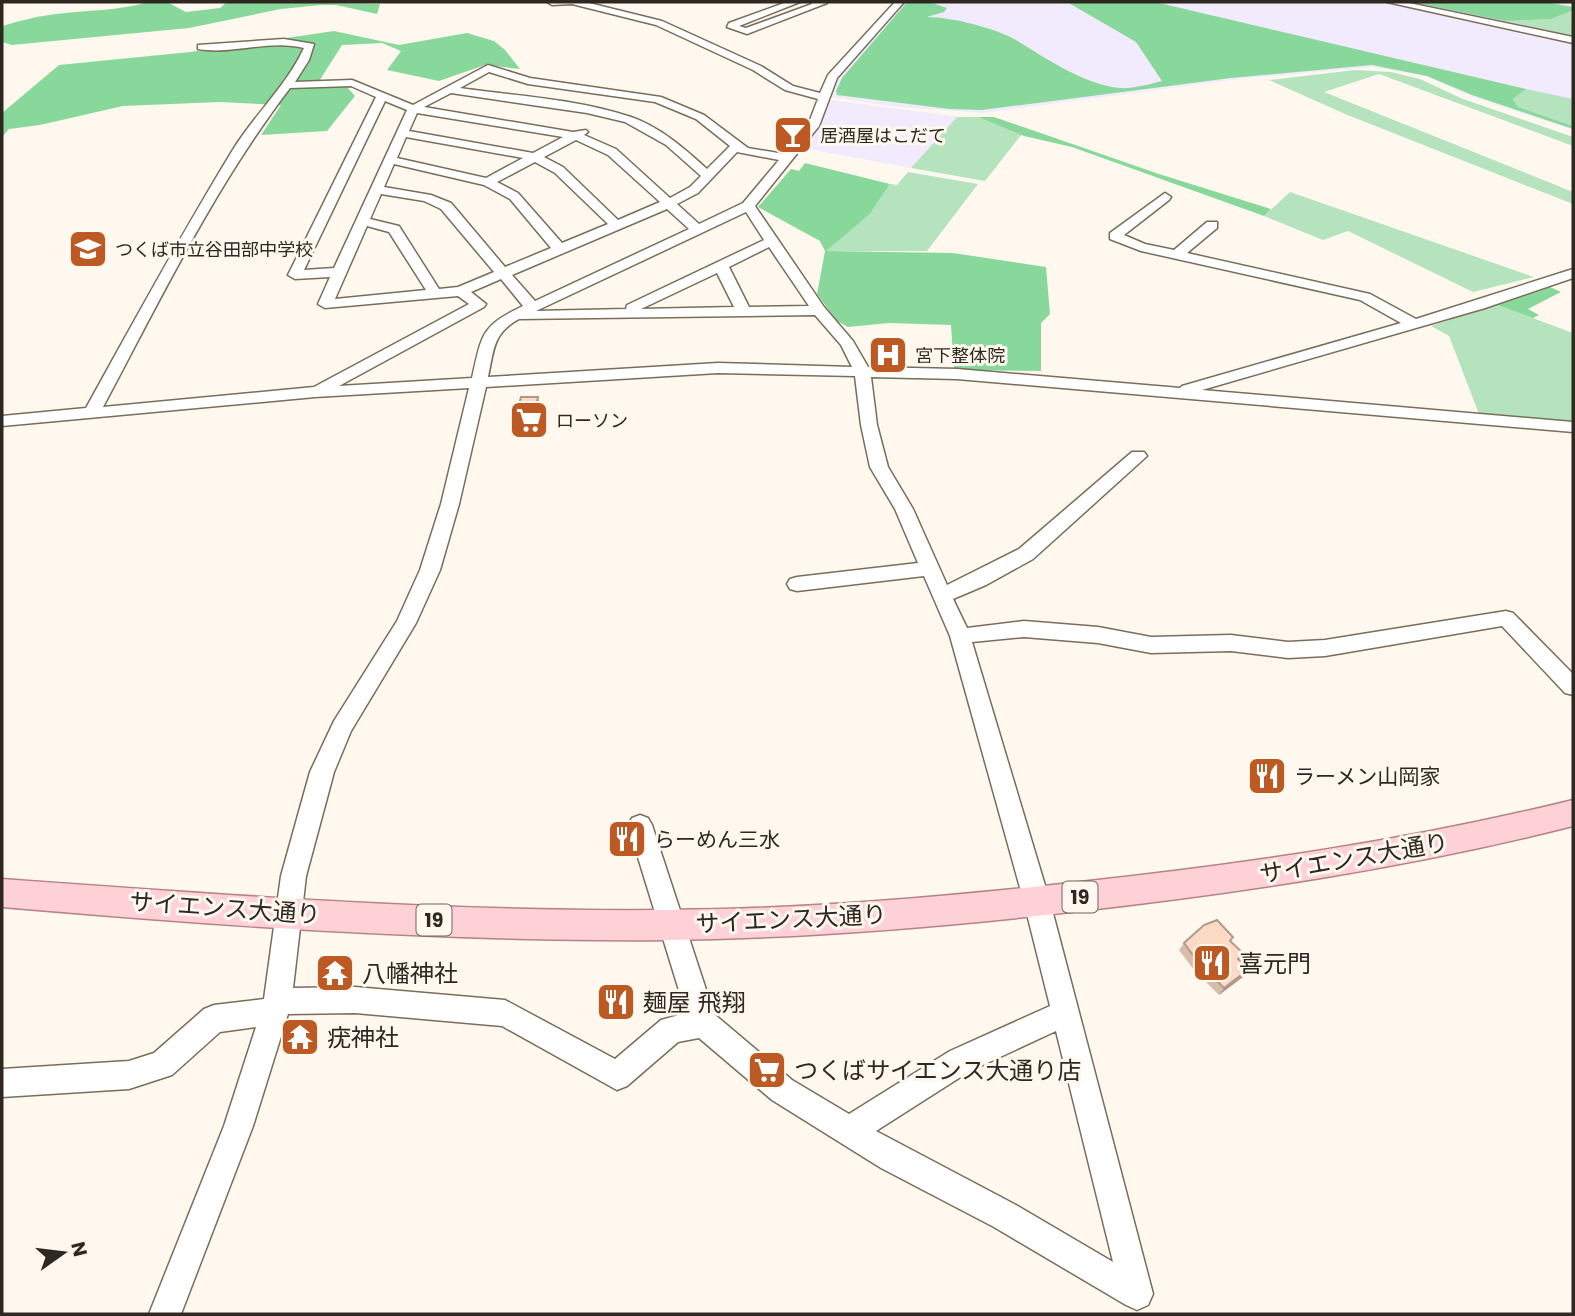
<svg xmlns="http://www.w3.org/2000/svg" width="1575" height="1316" font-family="Poppins,'Noto Sans JP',sans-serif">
  <rect width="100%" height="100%" fill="#fef8ee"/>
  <path fill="#f1ebfd" d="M905,2h668v128l-102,-34 -46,-20 -52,-9 -135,12 -255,34 -86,-6 -66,-10 7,-21 7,-10 35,-33z
    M830,100l125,16 2,1 -46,51 -108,-20 18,-27z"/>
  <path fill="#b5e3be" d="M1571,9l2,27 -68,-15 46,-2z
    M1355,70l36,2 29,7 43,20 110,38v9l-194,-72 -55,18 249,100v12l-228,-90 -76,-34z
    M1526,89l47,10v27l-55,-19 -5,-8z
    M957,117h21l44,17 -37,47 -74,-13z
    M908,172l70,12 -51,67h-102l45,-37 20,-30 7,1z
    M1290,192l244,85 -61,15 -125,-61 -25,9 -59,-24z
    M1495,304l78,29v89l-94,-8 -30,-78 -18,-10z"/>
  <path fill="#89d89b" d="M148,2h19l19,10 34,-4 7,-6 153,2 -3,10 -41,-9h-15l-40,4 -92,19 -177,17 -10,-3v-16c17,-5 36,-10 54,-12 30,-4 63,-3 92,-12z
    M907,2h22l18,6 -3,4 -17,5c24,0 68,11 89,23 29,18 69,45 104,48 12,1 31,-4 42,-7l-26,-39 -69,-40h88l371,87 -13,10 5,8 55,19v3l-101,-34 -45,-19 -55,-11 -141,13 -249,32 -33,-1 -112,-14 -1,-4 6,-13z
    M1412,2h133l28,5v3l-22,9 -46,2z
    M334,31l65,14 68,-12 27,8 11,9 15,19 -35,-4 -46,16 -52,-11 14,-19 -19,-8 -40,2 -26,41h30l9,10 -28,35 -66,4 20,-30 -61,-3 -97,4 -83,19 -31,4 -7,8v-24l57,-48 131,-13z
    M978,117h16l165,57 112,35 -7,7 -192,-69 -48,-11z
    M805,163l85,21 -20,30 -44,37 127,2 93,14 4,47 -9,9v48l-87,-1 -3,-45 -62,-2 -41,4 -11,-6 -20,-27 8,-43 -5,-10 -62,-34 33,-38 8,2z
    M1550,287l11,5 -33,17 11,6 -6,3 -38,-14z"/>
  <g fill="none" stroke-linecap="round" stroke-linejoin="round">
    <g stroke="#7a6d59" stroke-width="3">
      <path id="minor" d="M547,2h38l77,19 99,45 32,20 27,7 8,-18 67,-73h9l-67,76 -18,48 -64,80 69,101 29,34 15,26 89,2 223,19 2,-2 219,-63 -41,-23 -219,-49 -31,-12v-6l55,-40 6,4 -2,3 -45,35 21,9 29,6 33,-28h10v6l-30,25 183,41 46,25 157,-50v9l-88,30 -283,82 371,32v10l-616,-53 -86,-2 6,48 11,42 25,42 34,76 72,-36 113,-97h12l3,4 -114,103 -47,26 -33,14 14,29 57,-7 74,6 53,10 80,-2 57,7 37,-2 181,-29 7,2 60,61v21l-8,-2 -63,-67 -177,30 -37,2 -57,-7 -80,2 -53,-10 -74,-6 -52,5 78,260 103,392 -5,11 -11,5 -11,-5 -132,-78 -113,-59 -109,-68 -73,-62 -21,4 -51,44 -10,4 -115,-64 -147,-13 -67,1 -35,112 -72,188h-32l75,-188 32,-99 -36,5 -48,43 -43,14 -127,8v-28l127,-8 25,-8 50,-44 10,-4 50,-6 17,-123 29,-104 24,-51 63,-100 23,-51 21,-66 28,-116 -154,9 -313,29v-10l84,-8c48,-87 96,-175 148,-260 22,-35 53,-63 70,-100 -35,-9 -70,7 -106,1v-4l86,-6 30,5 -5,16 -14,22 57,-2 61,25 75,-40 42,13 131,19 43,18 44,33 36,6 24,-29 10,-26 -33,-9 -32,-20 -97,-45 -84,-21 -20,1zM489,72l39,12 127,18 41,17 34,27 -23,23c-22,-20 -47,-42 -76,-52 -53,-18 -115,-21 -171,-29zM351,86l25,11 -88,178 7,4 35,-2 -12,27 7,4 133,-12 11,8 -155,83 -211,20c58,-109 112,-221 187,-319zM451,93l136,20 38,9 41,23 35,31 -11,11 -20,11 -54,-49 -32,-14 4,-3 -2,-2 -13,2 -149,-25zM385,101l22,9 -73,158 -30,2zM417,113l146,24 -30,16 -124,-22zM406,137l117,21 -37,20 -89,-20zM576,140l32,15 52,47 -42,18 -55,-53 -19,-10zM737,152l42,8 -36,43 -44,21 -22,-20 21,-11zM535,162l20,11 53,51 -46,19 -44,-50 -21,-11zM394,164l90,21 26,14 41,49 -46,19 -54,-64 -20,-8 -47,-8zM381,194l43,7 17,8 53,63 -36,15 -19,2 -40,-63 -29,-7zM667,209l22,20 -154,72 -23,-26zM746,212l18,28 -137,65 -1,4 -90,2zM367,226l22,6 37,58 -91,9zM769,247l40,59 -60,1 -20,-40zM717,273l17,34 -93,2zM501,279l22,27c-42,20 -41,28 -51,72l-133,8 145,-79 2,-3 -15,-12zM815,315l26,30 11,22 -134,-4 -230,14c6,-28 5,-44 31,-58zM718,373l137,3 6,49 9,42 25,42 23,54 -121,14 -7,2 -3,5 3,5 7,2 127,-15 26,60 74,266 26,104 -100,45 -101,63 -57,-34 -78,-66 -62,-189 -4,-7 -8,-3 -8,3 -4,7 58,188 -25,7 -46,39 -110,-59 -150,-13 -62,1 13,-112 28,-104 17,-41 65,-108 24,-53 19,-66 27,-117zM1056,1031l57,231 -97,-57 -140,-74 94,-60z
        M787,2h13l-61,24 7,2 66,-24 -1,-2 16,1 -80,31 -20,-7 2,-4z
        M1387,2h17l169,35v6z"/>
    </g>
    <g stroke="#b58285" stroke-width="3">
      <path id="major" d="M1573,800v26c-162,41 -326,66 -493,85 -137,16 -274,27 -412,29 -222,2 -445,-14 -666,-33v-28c222,16 444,33 666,31 138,-1 275,-13 412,-28 166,-18 330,-42 493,-82z"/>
    </g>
    <use href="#minor" fill="#fff" fill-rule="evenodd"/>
    <use href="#major" fill="#fed1d7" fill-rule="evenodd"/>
  </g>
  <path fill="#d8bca9" d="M540,406l-5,27h-18l-3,-9z
    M1230,941l9,18 10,10 -6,8 -24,18 -25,-25 -15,-20 5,-7z"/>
  <path fill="#b0998a" d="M538,397l2,9 -5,27 -2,-9z
    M1249,969l-6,8 -24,18 5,-7z"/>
  <path fill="#fbdbc5" stroke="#b0998a" stroke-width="2" d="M521,397h17l-5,27h-19z
    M1217,920l16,17 -3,4 13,12 -5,6 11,10 -25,19 -25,-25 -15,-20 20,-18z"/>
  <defs>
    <g id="bar-square" transform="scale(2.0125)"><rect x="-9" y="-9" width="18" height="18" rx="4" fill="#bd5923" stroke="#fef8ee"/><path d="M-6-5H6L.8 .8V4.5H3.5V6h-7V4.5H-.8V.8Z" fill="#fff"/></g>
    <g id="school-square" transform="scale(2.0125)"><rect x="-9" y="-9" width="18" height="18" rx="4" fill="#bd5923" stroke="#fef8ee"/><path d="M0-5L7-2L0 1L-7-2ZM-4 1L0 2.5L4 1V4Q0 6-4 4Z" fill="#fff"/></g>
    <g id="hospital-square" transform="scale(2.0125)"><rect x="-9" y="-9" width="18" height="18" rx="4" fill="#bd5923" stroke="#fef8ee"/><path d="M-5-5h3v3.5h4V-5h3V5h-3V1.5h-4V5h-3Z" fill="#fff"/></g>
    <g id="supermarket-square" transform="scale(2.0125)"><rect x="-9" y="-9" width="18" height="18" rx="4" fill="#bd5923" stroke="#fef8ee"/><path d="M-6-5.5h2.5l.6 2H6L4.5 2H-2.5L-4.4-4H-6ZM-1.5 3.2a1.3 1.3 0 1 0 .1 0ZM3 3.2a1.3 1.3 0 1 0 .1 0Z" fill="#fff"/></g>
    <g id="restaurant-square" transform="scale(2.0125)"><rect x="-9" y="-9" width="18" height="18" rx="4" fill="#bd5923" stroke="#fef8ee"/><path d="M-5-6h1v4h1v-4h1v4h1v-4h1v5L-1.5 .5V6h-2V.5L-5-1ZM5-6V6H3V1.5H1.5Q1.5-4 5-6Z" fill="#fff"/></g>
    <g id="temple-square" transform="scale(2.0125)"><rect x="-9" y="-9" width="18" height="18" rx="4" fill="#bd5923" stroke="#fef8ee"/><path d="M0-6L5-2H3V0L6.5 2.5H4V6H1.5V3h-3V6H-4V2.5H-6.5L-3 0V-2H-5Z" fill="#fff"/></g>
  </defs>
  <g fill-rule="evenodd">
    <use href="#bar-square" x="793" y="135"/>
    <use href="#school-square" x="88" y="249"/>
    <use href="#hospital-square" x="888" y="355"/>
    <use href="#supermarket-square" x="529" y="420"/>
    <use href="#restaurant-square" x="1267" y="776"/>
    <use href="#restaurant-square" x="627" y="839"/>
    <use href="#restaurant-square" x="1212" y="963"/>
    <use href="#temple-square" x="335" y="973"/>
    <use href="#restaurant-square" x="616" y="1002"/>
    <use href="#temple-square" x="300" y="1037"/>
    <use href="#supermarket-square" x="767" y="1070"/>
  </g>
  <g text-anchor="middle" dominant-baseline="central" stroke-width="6" stroke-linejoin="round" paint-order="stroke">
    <g font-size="18" fill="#2e2820" stroke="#fef8ee" text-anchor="start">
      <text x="820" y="135">居酒屋はこだて</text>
      <text x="115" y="249">つくば市立谷田部中学校</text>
      <text x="915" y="355">宮下整体院</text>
      <text x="556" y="420">ローソン</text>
    </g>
    <g fill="#fef8ee" stroke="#6c665e" stroke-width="2">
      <rect x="1062.5" y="881.5" width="35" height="31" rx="5"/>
      <rect x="416.5" y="904.5" width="35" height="31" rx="5"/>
    </g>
    <g font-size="19" font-weight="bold" fill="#2e2820">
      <text x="1080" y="897">19</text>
      <text x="434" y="920">19</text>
    </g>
    <g font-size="21" fill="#2e2820" stroke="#fef8ee" text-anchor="start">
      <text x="1294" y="776">ラーメン山岡家</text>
      <text x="654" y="839">らーめん三水</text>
    </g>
    <g font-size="24" fill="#2e2820" stroke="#fef8ee">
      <text transform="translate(1354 858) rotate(-10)">サイエンス大通り</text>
      <text transform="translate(225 908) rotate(4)">サイエンス大通り</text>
      <text transform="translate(791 919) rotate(-3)">サイエンス大通り</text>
    </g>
    <g font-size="24" fill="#2e2820" stroke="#fef8ee" text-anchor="start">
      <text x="1239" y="963">喜元門</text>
      <text x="362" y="973">八幡神社</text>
      <text x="643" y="1002">麺屋 飛翔</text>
      <text x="327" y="1037">疣神社</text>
      <text x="794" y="1070">つくばサイエンス大通り店</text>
    </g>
  </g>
  <rect width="1575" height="1316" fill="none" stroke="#2e2820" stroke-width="7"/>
  <g transform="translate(63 1253) rotate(76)" stroke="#fef8ee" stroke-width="5" paint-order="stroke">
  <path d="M0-5L12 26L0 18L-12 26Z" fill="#2e2820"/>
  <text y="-10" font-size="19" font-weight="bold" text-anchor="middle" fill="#2e2820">N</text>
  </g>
</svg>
